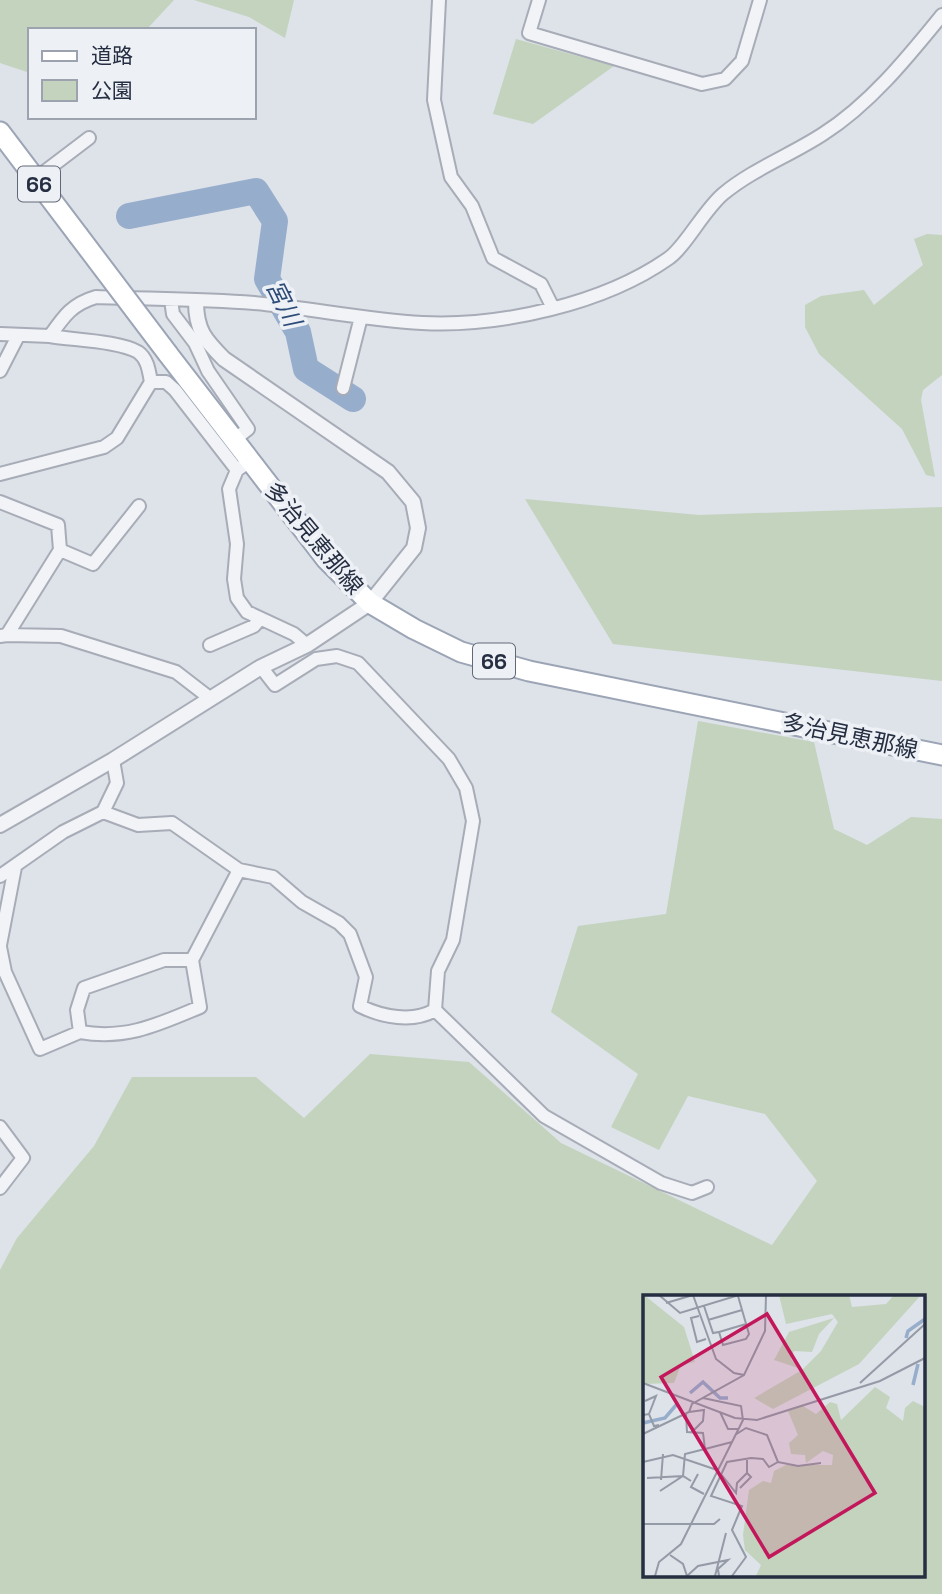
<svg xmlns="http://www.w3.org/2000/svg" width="942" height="1594" font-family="'Space Grotesk','Noto Sans JP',sans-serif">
  <rect width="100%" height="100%" fill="#dee2e9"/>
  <path fill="#c3d3be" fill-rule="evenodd" d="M0,0h174l-28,30h-116v43l-30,-10z
    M194,0h100l-9,38 -36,-21z
    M516,39l98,27 -81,58 -40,-10z
    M927,234l15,1v140l-19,15 -2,10 14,77 -9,-2 -24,-46 -83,-75 -14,-27v-22l16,-9 43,-6 10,15 49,-40 -9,-26z
    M525,499l174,16 243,-8v174l-329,-37z
    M698,721l116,21 20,87 33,16 44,-28 31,2v775h-942v-324l17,-32 77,-92 38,-69h124l48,41 66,-64 99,8 92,81 211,102 45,-64 -52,-67 -77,-18 -29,54 -48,-23 27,-53 -87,-62 27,-86 88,-12zM645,1296h278v279h-278z"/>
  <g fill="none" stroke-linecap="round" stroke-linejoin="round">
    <path stroke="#96adcc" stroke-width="26" d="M129,216l127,-25 19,30 -8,58 31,53 8,37 47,30"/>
    <g stroke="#a7acb7" stroke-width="16">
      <path id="minor" d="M439,0l-5,100 17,77 21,29 21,52 48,26 12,24
        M539,0l-10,33 173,51 23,-5 17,-18 18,-61
        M35,179l54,-41
        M171,300l2,14 22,29 13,28 40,58 -14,11
        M0,334l50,2c14,-20 22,-32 46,-39 52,2 105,2 158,6 56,5 112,17 168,20 78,4 182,-19 247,-65 16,-11 35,-48 54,-64 30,-25 68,-39 100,-60 47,-30 84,-76 119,-119
        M0,371l18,-35
        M151,382h15l9,8 62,80
        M343,388l18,-71
        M250,461l-13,9 -8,19 8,55 -3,35 3,19 10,14 47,22 13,11
        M0,474l104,-27 13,-9 34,-56c-2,-10 -3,-23 -13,-30 -18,-11 -65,-12 -88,-16
        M0,502l58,23 2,25 -53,85 -7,1
        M60,550l33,14 46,-58
        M7,635l54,1 115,36 35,27
        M210,645l44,-19 5,-6
        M261,667l14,18 41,-26 21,-3 21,7 91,96 17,29 7,33 -20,119 -15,31 -3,39
        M103,812l35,13 34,-2 67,47 34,7 29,25 37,21 11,11 16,43 -6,29c22,11 53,17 75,4
        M0,876l63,-44 40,-20 14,-29 -4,-23
        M0,945l15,-78
        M0,947l5,25 35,77 40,-17 -3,-22 7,-22 80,-28h28l47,-90
        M435,1010l109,106 117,67 31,10 15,-6
        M80,1032c46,8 77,-7 120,-25l-8,-47
        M0,1127l23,31 -23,30"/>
    </g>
    <g stroke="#a7acb7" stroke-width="18">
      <path id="tertiary" d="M0,825l113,-65 148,-93 46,-22 63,-42 44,-55 4,-20 -5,-26 -25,-30 -164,-113c-19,-19 -28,-29 -28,-57"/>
    </g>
    <g stroke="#9ca5b5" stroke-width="23">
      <path id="primary" d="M0,132l78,103
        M168,354l158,205 44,44 44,26 47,23 68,19 413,84"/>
    </g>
    <use href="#minor" stroke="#f1f3f7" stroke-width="12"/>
    <use href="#tertiary" stroke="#f1f3f7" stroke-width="14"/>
    <use href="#primary" stroke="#fff" stroke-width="19"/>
    <g stroke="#9ca5b5" stroke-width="23" stroke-linecap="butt">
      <path id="primary-bridge" d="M78,235l90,119"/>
    </g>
    <use href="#primary-bridge" stroke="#fff" stroke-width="19"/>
  </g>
  <g text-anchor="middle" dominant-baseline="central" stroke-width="7" stroke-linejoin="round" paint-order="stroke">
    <g fill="#edf1f6" stroke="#626877" stroke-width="2">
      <rect x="18" y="166.5" width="42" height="35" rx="5"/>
      <rect x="473" y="643.5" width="42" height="35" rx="5"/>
    </g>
    <g font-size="21" font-weight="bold" fill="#262e41">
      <text x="39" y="184">66</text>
      <text x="494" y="661">66</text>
    </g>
    <g font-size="23" fill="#262e41" stroke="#edf1f6">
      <text transform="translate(314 538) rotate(50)">多治見恵那線</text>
      <text transform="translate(850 736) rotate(12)">多治見恵那線</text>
    </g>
    <g font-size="24" font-style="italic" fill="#2d4b78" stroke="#edf1f6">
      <text transform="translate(284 303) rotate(64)">宮川</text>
    </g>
  </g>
  <g transform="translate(643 1295)">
    <rect width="282" height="282" fill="#dee2e9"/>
    <path d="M1,0l40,32 11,35 -14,3 -7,18 -31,1zM136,0h70l3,12 34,-3 8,-9h27l-62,69 -86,45 -19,-11 48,-28 19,-19 17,-29 -6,-8 -46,10zM191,23l-15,16 -7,18 -18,-1 -3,8 7,9 -24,-8 15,-28zM232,92l15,10 -4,11 17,13 2,-13 8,-7 12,6v169h-169l5,-11 -16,-15 -2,-15 6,-45 14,-9 8,2 3,-12 12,-6h46l1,-10 -10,-4 -17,12 -1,-8 -14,-1 -2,-11 9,-8 -10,-24 15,-5 13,8 14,-12 7,2 4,16z" fill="#c3d3be"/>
    <path fill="none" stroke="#96adcc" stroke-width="3.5" d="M263,43l2,-7 17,-12M270,90l5,-21M47,98l13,-11 17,16h8M0,128l22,-5 12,-14"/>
    <path fill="none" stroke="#949aa6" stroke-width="2" d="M16,0l21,18 59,-18M50,0l23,64 18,14 10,2M23,8l27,-8M61,11l9,27 6,-1 4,13 23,-6 3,-5 -11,-38M56,21l-8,2 6,24 9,-3M65,25l34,-10M76,37l27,-8M0,88l92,35 22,2 123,-39 45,-23M217,88l65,-59M2,106l11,-5 -7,18M46,117l15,-2 -1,11 -12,12M77,117l8,17h11M0,120l6,-1 5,12 5,-1M0,139l46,-22 3,-8 52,-29 21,-44 1,-36M92,140l11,-7 21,7 11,27M62,154l27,-7M0,167l30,-7 44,15M55,179l-7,13 13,7M78,179l15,19 1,-10 10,-10v-13M4,183l36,-2 2,-22 20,-5 -2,-16 -16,-1 -1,-18M18,185l2,-26M97,193l11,-11 -4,-4M17,196l23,-15 8,5M0,229h71l6,-5M27,260l13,9 4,12 11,-10 30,-6 -10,9 1,7M12,281l4,-14 22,-18 62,-124 -2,-14 -38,-8M72,281l11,-43M89,281l14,-19 -14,-27 10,-24 -31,-10 16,-34 24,-4 12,1 6,8 9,-5 20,4 23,-3"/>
    <path fill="#c2185b" fill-opacity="0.15" stroke="#c2185b" stroke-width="3.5" d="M124,19l108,179 -106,64 -108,-180z"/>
    <rect width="282" height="282" fill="none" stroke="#262e41" stroke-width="3.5"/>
  </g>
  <rect x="28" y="28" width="228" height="91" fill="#edf1f6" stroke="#9da3ae" stroke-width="2"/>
  <rect x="42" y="51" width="35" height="10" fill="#ffffff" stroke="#9da3ae" stroke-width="2"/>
  <text x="91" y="63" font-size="21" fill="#262e41">道路</text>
  <rect x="42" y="80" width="35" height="21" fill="#c3d3be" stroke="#9da3ae" stroke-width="2"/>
  <text x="91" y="98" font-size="21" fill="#262e41">公園</text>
</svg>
